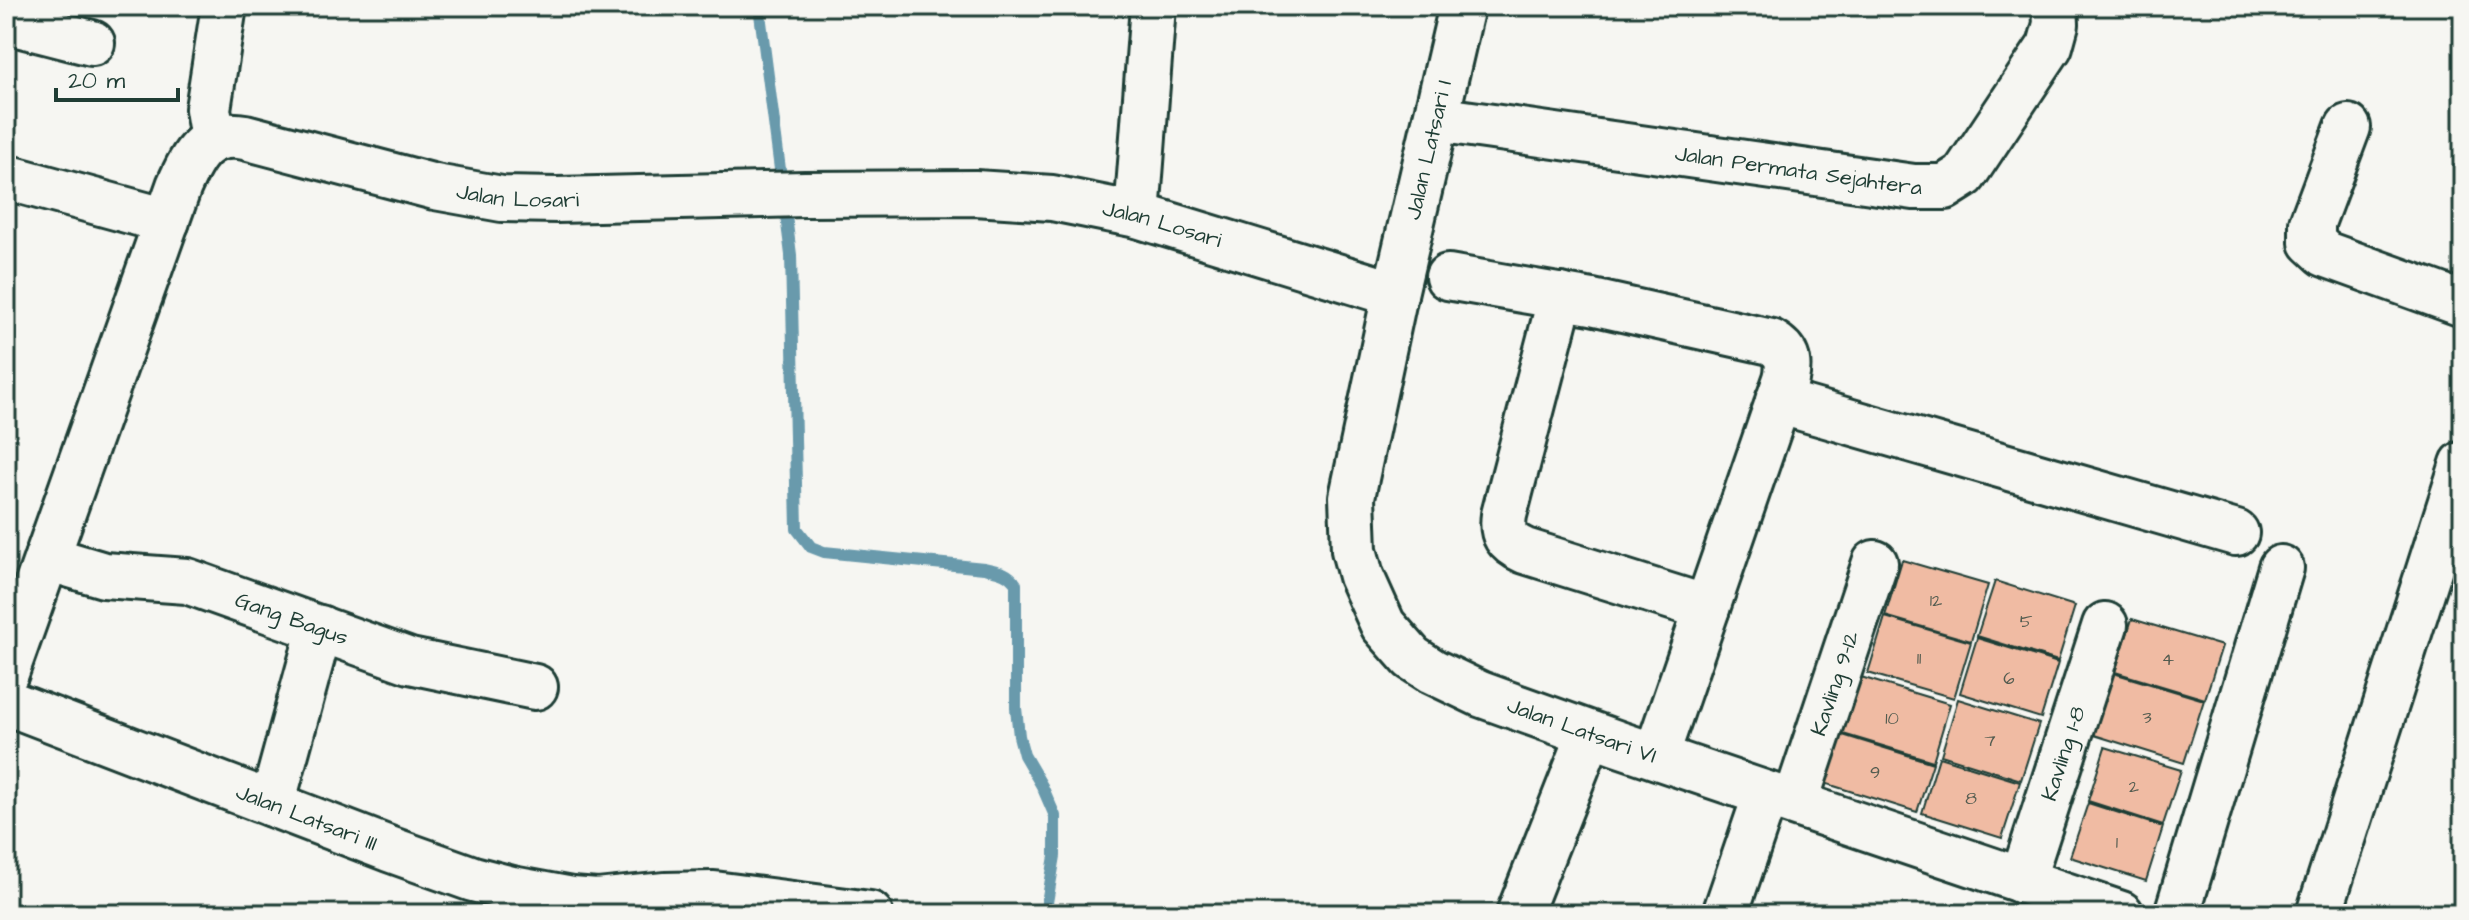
<svg xmlns="http://www.w3.org/2000/svg" width="2469" height="920" font-family="'Architects Daughter',sans-serif">
  <rect width="100%" height="100%" fill="#f6f6f2"/>
  <filter id="ink" filterUnits="userSpaceOnUse"><feTurbulence type="fractalNoise" baseFrequency=".0125" numOctaves="2"/><feDisplacementMap in="SourceGraphic" scale="16" xChannelSelector="R" yChannelSelector="G"/><feConvolveMatrix kernelMatrix="1 2 1 2 8 2 1 2 1" color-interpolation-filters="sRGB"/></filter>
  <g filter="url(#ink)">
    <g fill="none" stroke-linecap="round" stroke-linejoin="round">
      <path stroke="#699aac" stroke-width="12" d="M759,6l32,249 6,274 14,18 13,5 160,16c14,3 24,4 32,16v124l3,28 5,19 18,31 13,30v40l-10,58"/>
    </g>
    <path fill="#f0bba3" stroke="#1f3d34" stroke-width="2" d="M1902,560l86,25 -17,56 -86,-25z
      M1995,581l80,25 -17,55 -81,-25z
      M1885,617l86,25 -17,56 -86,-25z
      M2132,619l90,27 -17,53 -90,-27z
      M1977,638l81,25 -17,55 -81,-25z
      M2110,672l94,28 -20,63 -93,-29z
      M1851,674l99,30 -17,57 -100,-30z
      M1958,699l81,25 -18,56 -80,-25z
      M1833,732l100,31 -16,49 -99,-31z
      M2105,747l76,23 -18,55 -75,-24z
      M1939,757l81,25 -18,56 -80,-25z
      M2088,803l75,24 -17,54 -76,-24z"/>
    <g fill="none" stroke-linecap="round" stroke-linejoin="round">
      <g stroke="#1f3d34" stroke-width="50">
        <g id="minor">
          <path id="s1" d="M1462,6l-67,288 -43,203 2,53 7,26 22,49 29,33 20,13 48,23 139,50 502,170"/>
          <path d="M6,21l86,22"/>
          <path id="s2" d="M1436,119l478,68h31l19,-12 86,-129 6,-22 -1,-18"/>
          <path d="M2348,127l-36,96v19l13,12 138,50"/>
          <path d="M213,139l-5,-30 16,-103"/>
          <path d="M6,177l161,44"/>
          <path d="M1137,215l16,-209"/>
          <path d="M1448,277l144,25 179,40c16,9 19,19 15,37l-130,377"/>
          <path d="M1561,296l-57,219c-3,20 3,28 21,36l182,57"/>
          <path d="M1778,401l458,132"/>
          <path id="s3" d="M47,558l57,17 83,6 223,80 125,26"/>
          <path id="s4" d="M6,673l173,-487c14,-32 27,-56 66,-49l190,50 67,12 55,1 248,-6 170,-1 77,5 85,17 258,79"/>
          <path id="s5" d="M6,702l383,147 84,30 39,10 60,11 25,2 68,-7 49,-1 156,20"/>
          <path id="s6" d="M1795,803l80,-240"/>
          <path d="M272,804l48,-176"/>
          <path id="s7" d="M2022,881l83,-256"/>
          <path d="M1519,914l71,-180"/>
          <path d="M1725,914l41,-120"/>
          <path d="M2177,914l104,-346"/>
          <path d="M2319,914l144,-450"/>
        </g>
      </g>
      <use href="#minor" stroke="#f6f6f2" stroke-width="44"/>
    </g>
  </g>
  <g text-anchor="middle" dominant-baseline="central" stroke-width="6" stroke-linejoin="round" paint-order="stroke">
    <g font-size="18" fill="#535c50">
      <text x="1936" y="600">12</text>
      <text x="2026" y="621">5</text>
      <text x="1919" y="658">11</text>
      <text x="2168" y="659">4</text>
      <text x="2009" y="678">6</text>
      <text x="2147" y="717">3</text>
      <text x="1892" y="718">10</text>
      <text x="1990" y="740">7</text>
      <text x="1875" y="772">9</text>
      <text x="2134" y="786">2</text>
      <text x="1971" y="798">8</text>
      <text x="2117" y="842">1</text>
    </g>
    <g font-size="22" fill="#1f3d34" stroke="#f6f6f2">
      <text transform="translate(1429 150) rotate(-77)">Jalan Latsari I</text>
      <text stroke="none"><textPath href="#s2" startOffset="366">Jalan Permata Sejahtera</textPath></text>
      <text stroke="none"><textPath href="#s4" startOffset="888">Jalan Losari</textPath></text>
      <text stroke="none"><textPath href="#s4" startOffset="1536">Jalan Losari</textPath></text>
      <text stroke="none"><textPath href="#s3" startOffset="254">Gang Bagus</textPath></text>
      <text stroke="none"><textPath href="#s6" startOffset="126">Kavling 9-12</textPath></text>
      <text stroke="none"><textPath href="#s1" startOffset="866">Jalan Latsari VI</textPath></text>
      <text stroke="none"><textPath href="#s7" startOffset="134">Kavling 1-8</textPath></text>
      <text stroke="none"><textPath href="#s5" startOffset="322">Jalan Latsari III</textPath></text>
    </g>
  </g>
  <rect width="2469" height="920" fill="none" stroke="#f6f6f2" stroke-width="32"/>
  <rect x="16" y="16" width="2437" height="888" fill="none" stroke="#1f3d34" stroke-width="3" filter="url(#ink)"/>
  <path d="M56 88v12h122v-12" fill="none" stroke="#1f3d34" stroke-width="4"/>
  <text x="68" y="88" font-size="24" fill="#1f3d34" stroke="#f6f6f2" stroke-width="6" paint-order="stroke">20 m</text>
</svg>
